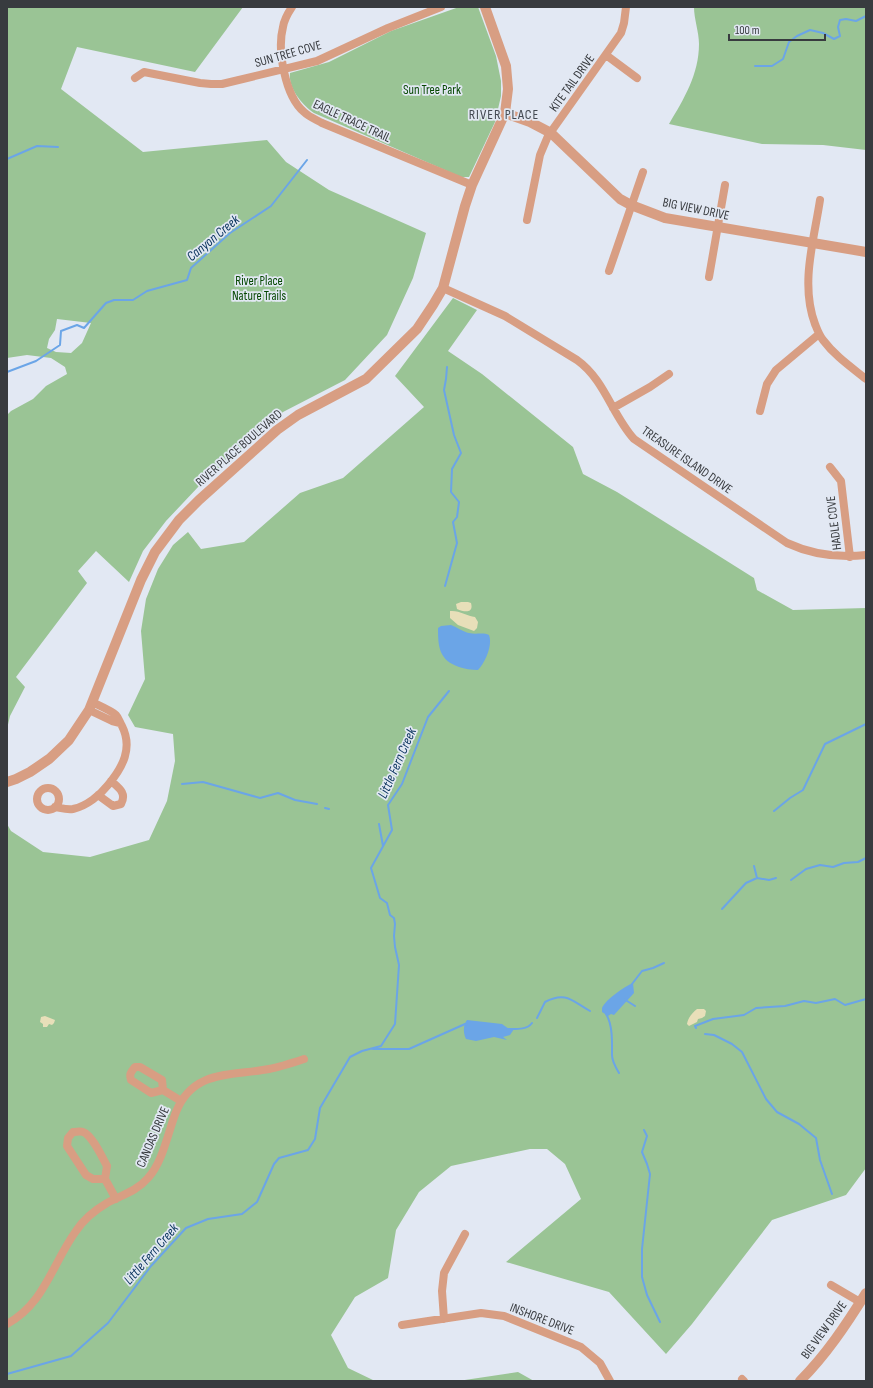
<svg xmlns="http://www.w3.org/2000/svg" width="873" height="1388" font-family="'Sofia Sans Condensed',sans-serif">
  <rect width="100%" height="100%" fill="#e2e8f3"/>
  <path fill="#9ac495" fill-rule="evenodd" d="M7,7h236l-48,65 -118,-25 -16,42 82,63 124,-12 19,22 43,28 97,43 -13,45 -26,57 -42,45 -62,32 -84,74 -33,35 -23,30 -14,31 -33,-31 -18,20 9,12 -71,94 9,10 -15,29 -3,13v-314l4,-4 22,-12 13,-13 21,-12 -2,-7 -14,-9 -24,-3 -20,3zM57,319l34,4 -9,20 -11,10 -15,-1 -9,-4 2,-9 6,-9z
    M459,7h19l18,49 5,25v15l-6,26 -26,55h-8l-147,-64c-11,-8 -26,-24 -24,-40l39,-11 62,-31z
    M694,7h172v143l-43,-5 -61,-1 -93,-20c15,-25 30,-50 30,-80 0,-12 -5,-25 -5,-37z
    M453,298l24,12 -29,41 34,23 91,73 10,27 34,18 137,86 3,12 36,20 73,-2v560l-20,27 -74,25 -80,104 -26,30 -57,-62 -103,-30 75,-63 -16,-35 -18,-15h-17l-79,17 -32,26 -23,38 -8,48 -33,19 -24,38 17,33 27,13h-368v-557l4,7 32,21 47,5 59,-17 18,-39 8,-40 -2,-27 -38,-7 -7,-12 17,-36 -4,-48 5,-32 12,-30 15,-24 15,-13 13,17 43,-7 56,-49 43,-15 81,-71 -29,-31z
    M518,1372l16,9h-76z"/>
  <path fill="#e8dfb9" d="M461,602h7l3,1c3,11 -7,9 -14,6l-1,-5z
    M450,611c9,-1 17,5 25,6l3,5 -1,6 -3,3 -16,-6 -8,-7z
    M697,1009h7l2,2 -1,5 -3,2 -4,1 -1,3 -8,4 -2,-2c1,-6 5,-11 10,-15z
    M45,1016l10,4 -1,3 -2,2 -3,-1 -2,3h-4v-3l-3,-2 1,-5z"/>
  <path fill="#6ba5e7" d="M451,625c6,2 12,7 18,8 7,2 14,-1 20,2 4,10 -4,28 -11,35 -7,0 -13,-1 -19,-3 -20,-7 -21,-20 -21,-39l3,-2z
    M633,983l1,10 -20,22 -3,-1 -3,2 -6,-4v-4c4,-9 22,-21 31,-25z
    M467,1020l35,4 7,5h5l-4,6 -7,2 4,3 -13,-3 -18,4 -10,-2c-3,-6 -3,-14 1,-19z"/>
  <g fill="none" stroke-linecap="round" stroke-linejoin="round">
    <path stroke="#6ba5e7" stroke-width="2" d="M755,66h17l11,-7 6,-17 8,-6 13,-6 13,3 11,6 6,-3 -2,-9 2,-7 6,-1 10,2 10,-5
      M7,159l30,-13 21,1
      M7,372l29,-11 24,-16 1,-14 16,-6 7,3 22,-25 8,-3h19l14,-9 40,-11 4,-12 39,-35 41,-27 36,-46
      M445,586l12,-43 -4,-21 4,-5 2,-15 -8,-10 1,-23 9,-16 -7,-18 -10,-45 2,-11 1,-12
      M182,784l21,-2 57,16 18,-5 17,7 22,4
      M325,808l4,1
      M774,811l16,-13 13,-8 22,-46 41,-20
      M379,824l4,22
      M754,866l3,12
      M791,880l15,-11 14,-4 13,2 11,-4 14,-1 8,-4
      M722,909l24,-26 11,-5 12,2 7,-2
      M632,984l10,-13 11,-3 11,-5
      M624,999l11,7
      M606,1014c7,11 6,29 6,41 0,6 4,13 7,18
      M537,1018l8,-16c21,-11 27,-1 45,9
      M696,1028l-1,-2 18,-7 31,-4 12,-7 29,-2 19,-5 12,2 19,-4 10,6 21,-6
      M507,1029c9,0 20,1 25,-6
      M705,1034l9,1 18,9 10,8 24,47 11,13 22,12 17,14 4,22 12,34
      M373,1049h36l56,-25 2,1
      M644,1130l3,6 -5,16 5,12 3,10 -8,75v28l5,18 13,27
      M7,1374l64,-18 37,-33 43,-57 35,-38 22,-9 34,-5 15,-12 17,-38 5,-6 29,-8 7,-11 5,-31 30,-51 12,-6 19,-5 14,-22 4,-59 -4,-18 -1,-11 1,-12 -1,-6 -4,-3 -3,-12 -7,-5 -9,-30 21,-38 -4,-25 14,-21 26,-67 21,-26"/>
    <path stroke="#d89e83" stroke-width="8" d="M292,7c-4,6 -8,13 -9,20 -6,23 2,69 21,85 5,5 13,8 18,11l150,62
      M606,55l31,23
      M135,78l9,-6 56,11 11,1h11l95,-23 71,-33 53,-21
      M820,200c-6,40 -20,84 -5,124 2,5 4,11 8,16 12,16 28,27 43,39
      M527,220l13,-65 8,-19 73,-103 3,-10 2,-16
      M609,271l34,-99
      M709,277l16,-92
      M443,288l62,28 72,44c28,20 35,55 57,79l153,104c26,12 51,15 79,12
      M613,408l37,-21 19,-13
      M760,411l7,-27 9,-14 43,-36
      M830,467l11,14 9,76
      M89,710l23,11 8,2
      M37 799a11 11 0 1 1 22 0a11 11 0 1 1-22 0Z
      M98,795l15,11 8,-2c6,-11 -2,-16 -10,-23
      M55,807c6,1 12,3 18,2 14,-3 27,-14 35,-24 15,-18 25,-37 14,-59 -2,-3 -3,-8 -6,-11 -4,-4 -18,-10 -24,-13
      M163,1090l-1,-10 -22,-13h-5c-4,5 -6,7 -4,13l20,13 12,-3 18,11
      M105,1179h-12l-7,-4 -19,-29 1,-8 5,-6c4,0 7,-1 10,0 9,3 19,25 24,34l-2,13 11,20
      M831,1285l29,17
      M444,1319l-2,-28 2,-18 21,-39
      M7,1324c38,-21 45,-60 69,-93 8,-12 19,-21 31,-28 15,-8 30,-12 41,-25 15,-16 20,-46 28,-66 17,-43 56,-36 93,-43 11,-2 23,-6 35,-10
      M402,1325l79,-12 23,3 77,31 19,16 10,18
      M742,1379l2,2"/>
    <path stroke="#d89e83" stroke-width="10" d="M505,113l25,9 21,11 69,66 11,6 34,13 201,34
      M7,782l9,-3 14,-7 19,-13 20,-19 20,-30 52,-130 14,-28 24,-32 20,-20 78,-70 21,-15 68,-36 51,-50 16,-24 10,-17 22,-82 7,-21 33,-72 3,-24 -2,-23 -21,-59
      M800,1381c26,-26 46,-56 66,-88"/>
  </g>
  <g text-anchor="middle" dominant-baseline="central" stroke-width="3.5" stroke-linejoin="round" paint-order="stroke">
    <g font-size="13" fill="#383b3f" stroke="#e2e8f3">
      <text transform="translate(288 54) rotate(-16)">SUN TREE COVE</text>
      <text transform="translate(572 83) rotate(-54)">KITE TAIL DRIVE</text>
      <text transform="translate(352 121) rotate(25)">EAGLE TRACE TRAIL</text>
      <text transform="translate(696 209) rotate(12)">BIG VIEW DRIVE</text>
      <text transform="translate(239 448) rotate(-41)">RIVER PLACE BOULEVARD</text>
      <text transform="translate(687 460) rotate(35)">TREASURE ISLAND DRIVE</text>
      <text transform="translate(834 523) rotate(-97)">HADLE COVE</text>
      <text transform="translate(153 1137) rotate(-67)">CANOAS DRIVE</text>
      <text transform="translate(542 1319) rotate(21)">INSHORE DRIVE</text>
      <text transform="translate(824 1330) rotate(-54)">BIG VIEW DRIVE</text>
    </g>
    <g font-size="13" fill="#054700" stroke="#e2e8f3">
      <text x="432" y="90">Sun Tree Park</text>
      <text x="259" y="281">River Place<tspan x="259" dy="15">Nature Trails</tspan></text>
    </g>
    <g font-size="14" letter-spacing="1" fill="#444a52" stroke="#e2e8f3">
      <text x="504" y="114">RIVER PLACE</text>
    </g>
    <g font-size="14" font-style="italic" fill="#06305a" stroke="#e2e8f3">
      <text transform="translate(213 238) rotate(-40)">Canyon Creek</text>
      <text transform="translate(397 763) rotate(-66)">Little Fern Creek</text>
      <text transform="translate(151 1254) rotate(-49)">Little Fern Creek</text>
    </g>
  </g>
  <rect width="873" height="1388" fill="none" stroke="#383b3f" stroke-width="16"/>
  <path d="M729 34v6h96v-6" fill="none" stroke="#383b3f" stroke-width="2"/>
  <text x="735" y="34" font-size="12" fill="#383b3f" stroke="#e2e8f3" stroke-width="3" paint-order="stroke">100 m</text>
</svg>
